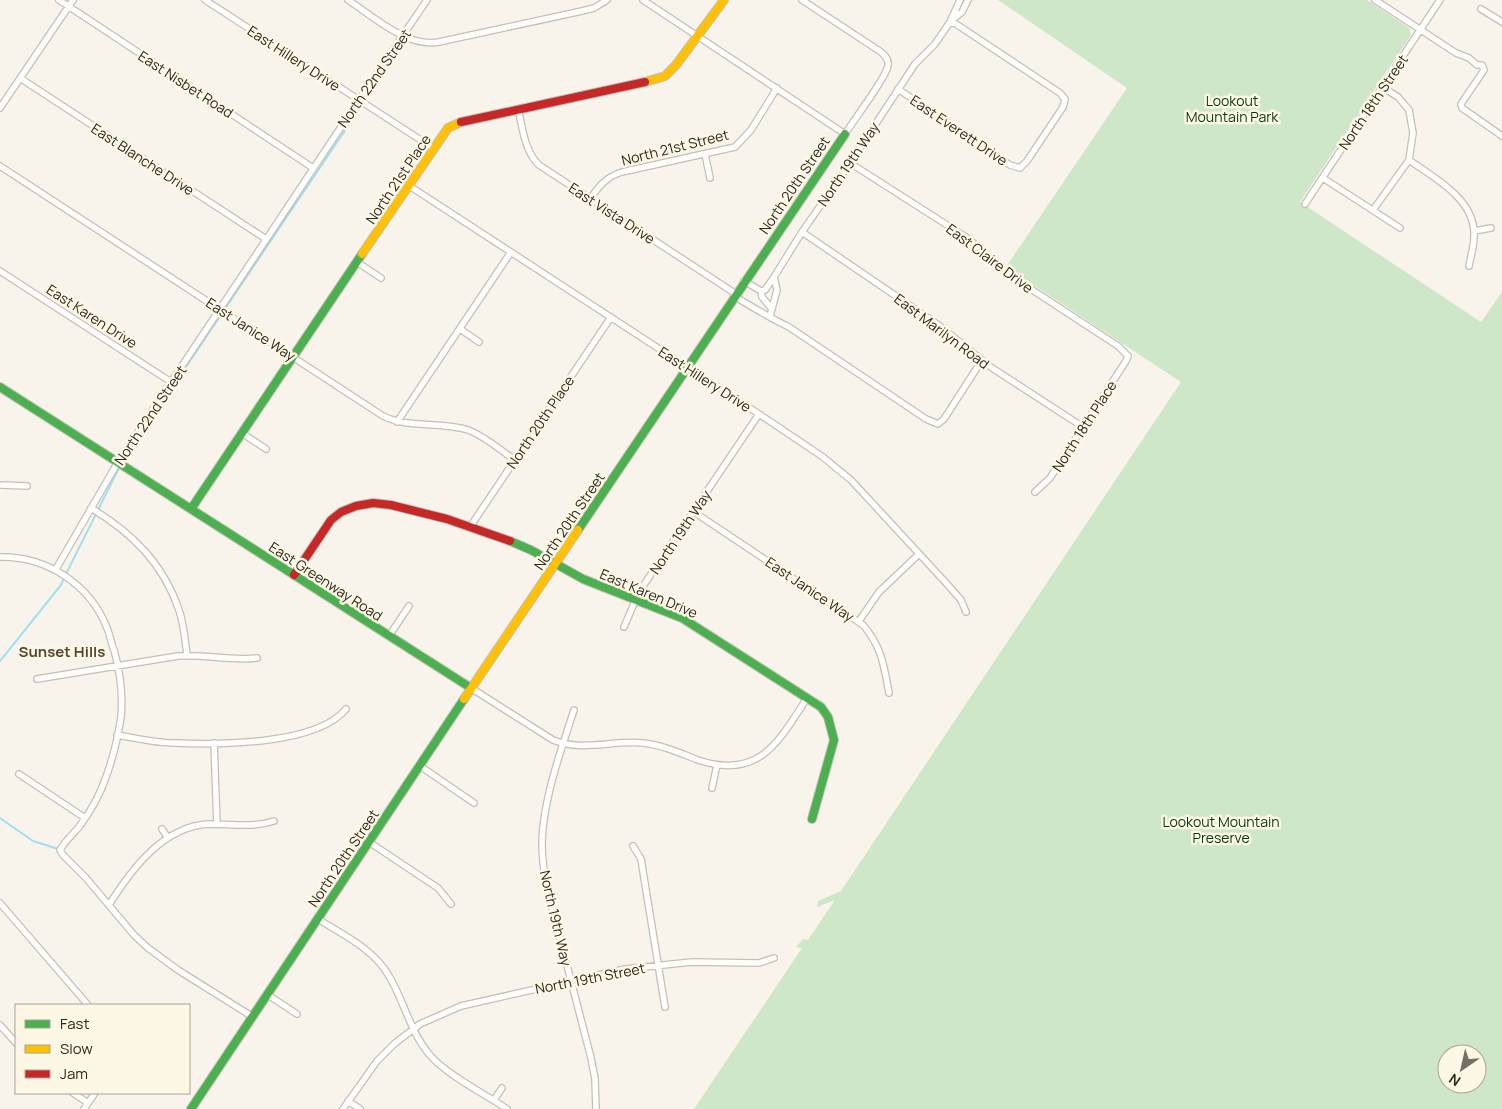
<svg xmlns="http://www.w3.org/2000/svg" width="1502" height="1109" font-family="Manrope,sans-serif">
  <rect width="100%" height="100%" fill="#f8f4eb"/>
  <path fill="#cee7c8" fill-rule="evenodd" d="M998,0h369l42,28 2,7 -111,167 181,120 21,-30v817h-808l108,-161 -6,-1 7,-8 5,1 27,-40 -18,7 1,-6 23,-10 340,-509 -175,-115 121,-179zM1447,1054h30v30h-30z"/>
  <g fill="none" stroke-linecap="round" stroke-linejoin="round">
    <path stroke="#a2dfef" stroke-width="2" d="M364,101l18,-30
      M122,462l240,-357
      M66,574l54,-108
      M0,661l61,-76 3,-7
      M0,818l33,23 25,8"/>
    <g stroke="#c3c0b7" stroke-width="8">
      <path id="street" d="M59,0l254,168
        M205,0l228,148
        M348,0c26,17 59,48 91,42l143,-31 12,-3 13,-8
        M643,0l202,134c8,-13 41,-56 43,-68 1,-7 -3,-10 -7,-14l-79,-52
        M1375,0l81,53 13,5 8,7h5l2,5 -23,34 1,4 40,28
        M1481,9l21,13
        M950,22l10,-22
        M20,78l246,161
        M898,89l112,76 10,3 7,-7 36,-54 2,-8 -5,-6 -104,-69 -6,-2
        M0,108l73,-108
        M518,109c5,20 6,41 21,56l197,129
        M705,154l5,24
        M1409,160c24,17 64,38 65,72 1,11 -3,23 -5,34
        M850,163l119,76 33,31 116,76 10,10 -2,5 -76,117 -15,14
        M0,166l383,250c27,13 58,5 85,14 17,6 32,20 47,30
        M1323,178l77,50
        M408,185l351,229 64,43 28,23 96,104 14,16 5,12
        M590,199c9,-13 16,-22 32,-27l113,-25 16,-17 26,-42
        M1305,204l135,-204
        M1373,210l36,-50 4,-27 -4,-23 -11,-13 -16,-10
        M1474,231l17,-3
        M802,232l138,94 49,40 94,61
        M357,262l24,16
        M0,271l171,111
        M744,281l17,10 4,-1 9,-13
        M761,291l1,6 10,12
        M734,296c18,11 36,22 55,31l137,92 12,5 6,-5 38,-59
        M770,316l7,-26 -3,-13 28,-45 48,-69 65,-99 20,-20 15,-22 12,-10 6,-12
        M460,329l19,13
        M397,422l114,-170
        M242,433l24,16
        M0,485l27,1
        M91,508c41,25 72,55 88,102 5,14 6,30 8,45
        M694,512l169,113c19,22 21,41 26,68
        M470,527l141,-210
        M0,557c46,-1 90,27 107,71 3,7 4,15 7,22 6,21 9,45 7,67 -3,20 -8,41 -15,60 -6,18 -15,34 -27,50 -6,7 -14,14 -19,23l3,5 23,23 48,57 14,13 30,22 75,47
        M56,569l62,-107 241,-362 68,-100
        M859,621l20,-29 40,-38
        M624,627l15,-35 120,-178
        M389,636l20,-30
        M37,679l141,-23c26,-2 53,5 79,2
        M471,688l82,52c30,12 59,0 90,3 19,2 37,10 55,17 61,20 80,-17 109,-62
        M574,710c-13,40 -31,90 -32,132 0,16 2,31 5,46l44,170 4,21 1,30
        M117,735c19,3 38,8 57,8 44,2 143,2 172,-34
        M214,743l3,81
        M420,766l54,37
        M19,774l66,44
        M712,788l5,-23
        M162,829l6,9
        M369,842l69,46 13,16
        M633,846l8,13 24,148
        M0,903l88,102
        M109,905c22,-35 54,-79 100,-81 22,0 44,4 65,-3
        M318,919c25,16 56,30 71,57 15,25 21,55 40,78 16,20 56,40 78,55
        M268,995l29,19
        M0,1025l16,18
        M73,1093l15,10
        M494,1100l8,-12
        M348,1101l12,8
        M84,1109l11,-16
        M343,1109l34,-48 17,-17 26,-20 41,-18 164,-37 67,-7 67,1 15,-5"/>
    </g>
    <g stroke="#c3c0b7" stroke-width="10">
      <path id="fast" d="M0,387l471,301
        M191,509l171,-255
        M578,530l267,-396
        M510,541l21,9 52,29 99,39 139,89 7,10 6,23 -22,79
        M191,1109l273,-410"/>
    </g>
    <g stroke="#c3c0b7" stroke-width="10">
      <path id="slow" d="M645,82l20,-6 11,-11 48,-65
        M362,254l86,-126 13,-6
        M464,699l114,-169"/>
    </g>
    <g stroke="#c3c0b7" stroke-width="10">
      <path id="jam" d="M461,122l184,-40
        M294,575l37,-55 10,-8 15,-6 17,-3 18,2 56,14 63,22"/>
    </g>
    <use href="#street" stroke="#fefdfc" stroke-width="5.5"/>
    <use href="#fast" stroke="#4caf50" stroke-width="8"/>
    <use href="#slow" stroke="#ffc107" stroke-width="8"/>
    <use href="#jam" stroke="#c62828" stroke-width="8"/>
  </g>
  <g text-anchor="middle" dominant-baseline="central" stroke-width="5" stroke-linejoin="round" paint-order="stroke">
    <g font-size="14" fill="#2c281d" stroke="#fdf7e6">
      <text transform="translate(294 58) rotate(33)">East Hillery Drive</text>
      <text transform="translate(374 78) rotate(-55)">North 22nd Street</text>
      <text transform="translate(186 84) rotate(33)">East Nisbet Road</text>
      <text transform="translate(1373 102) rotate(-56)">North 18th Street</text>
      <text transform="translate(959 130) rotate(34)">East Everett Drive</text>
      <text transform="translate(675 147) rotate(-14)">North 21st Street</text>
      <text transform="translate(143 159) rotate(33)">East Blanche Drive</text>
      <text transform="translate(848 164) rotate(-56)">North 19th Way</text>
      <text transform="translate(398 179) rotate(-56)">North 21st Place</text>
      <text transform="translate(794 185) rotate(-56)">North 20th Street</text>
      <text transform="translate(612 213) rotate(33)">East Vista Drive</text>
      <text transform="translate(990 258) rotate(37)">East Claire Drive</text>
      <text transform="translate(92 316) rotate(33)">East Karen Drive</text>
      <text transform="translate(251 329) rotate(33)">East Janice Way</text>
      <text transform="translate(942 331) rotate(37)">East Marilyn Road</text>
      <text transform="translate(705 379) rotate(33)">East Hillery Drive</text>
      <text transform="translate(150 415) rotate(-56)">North 22nd Street</text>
      <text transform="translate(540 422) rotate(-56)">North 20th Place</text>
      <text transform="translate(1084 426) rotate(-57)">North 18th Place</text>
      <text transform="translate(569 521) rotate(-56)">North 20th Street</text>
      <text transform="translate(680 532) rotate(-56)">North 19th Way</text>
      <text transform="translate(326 581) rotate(33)">East Greenway Road</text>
      <text transform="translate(810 589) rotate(34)">East Janice Way</text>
      <text transform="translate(649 593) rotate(23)">East Karen Drive</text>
      <text transform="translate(343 858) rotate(-56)">North 20th Street</text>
      <text transform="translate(556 918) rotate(77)">North 19th Way</text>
      <text transform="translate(590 978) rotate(-11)">North 19th Street</text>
    </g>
    <g font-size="14" fill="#003b08" stroke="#fdf7e6">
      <text x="1232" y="100">Lookout<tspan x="1232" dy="16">Mountain Park</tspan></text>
      <text x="1221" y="821">Lookout Mountain<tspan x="1221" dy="16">Preserve</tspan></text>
    </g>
    <g font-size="15" font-weight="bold" fill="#534a32" stroke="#fdf7e6">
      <text x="62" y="651">Sunset Hills</text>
    </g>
  </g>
  <rect x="15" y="1004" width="175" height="90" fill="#fdf7e6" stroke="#a9a496"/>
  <rect x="25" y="1020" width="25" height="8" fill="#4caf50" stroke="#a9a496"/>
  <text x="60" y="1029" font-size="15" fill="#2c281d">Fast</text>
  <rect x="25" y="1045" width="25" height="8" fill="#ffc107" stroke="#a9a496"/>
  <text x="60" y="1054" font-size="15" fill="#2c281d">Slow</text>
  <rect x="25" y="1070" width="25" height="8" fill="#c62828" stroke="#a9a496"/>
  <text x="60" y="1079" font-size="15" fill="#2c281d">Jam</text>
  <g transform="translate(1462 1069) rotate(214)"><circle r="24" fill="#fdf7e6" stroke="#a9a496"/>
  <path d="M0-4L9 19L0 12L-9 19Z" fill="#736f65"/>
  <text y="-8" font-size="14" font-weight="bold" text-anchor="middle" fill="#2c281d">N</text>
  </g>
</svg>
